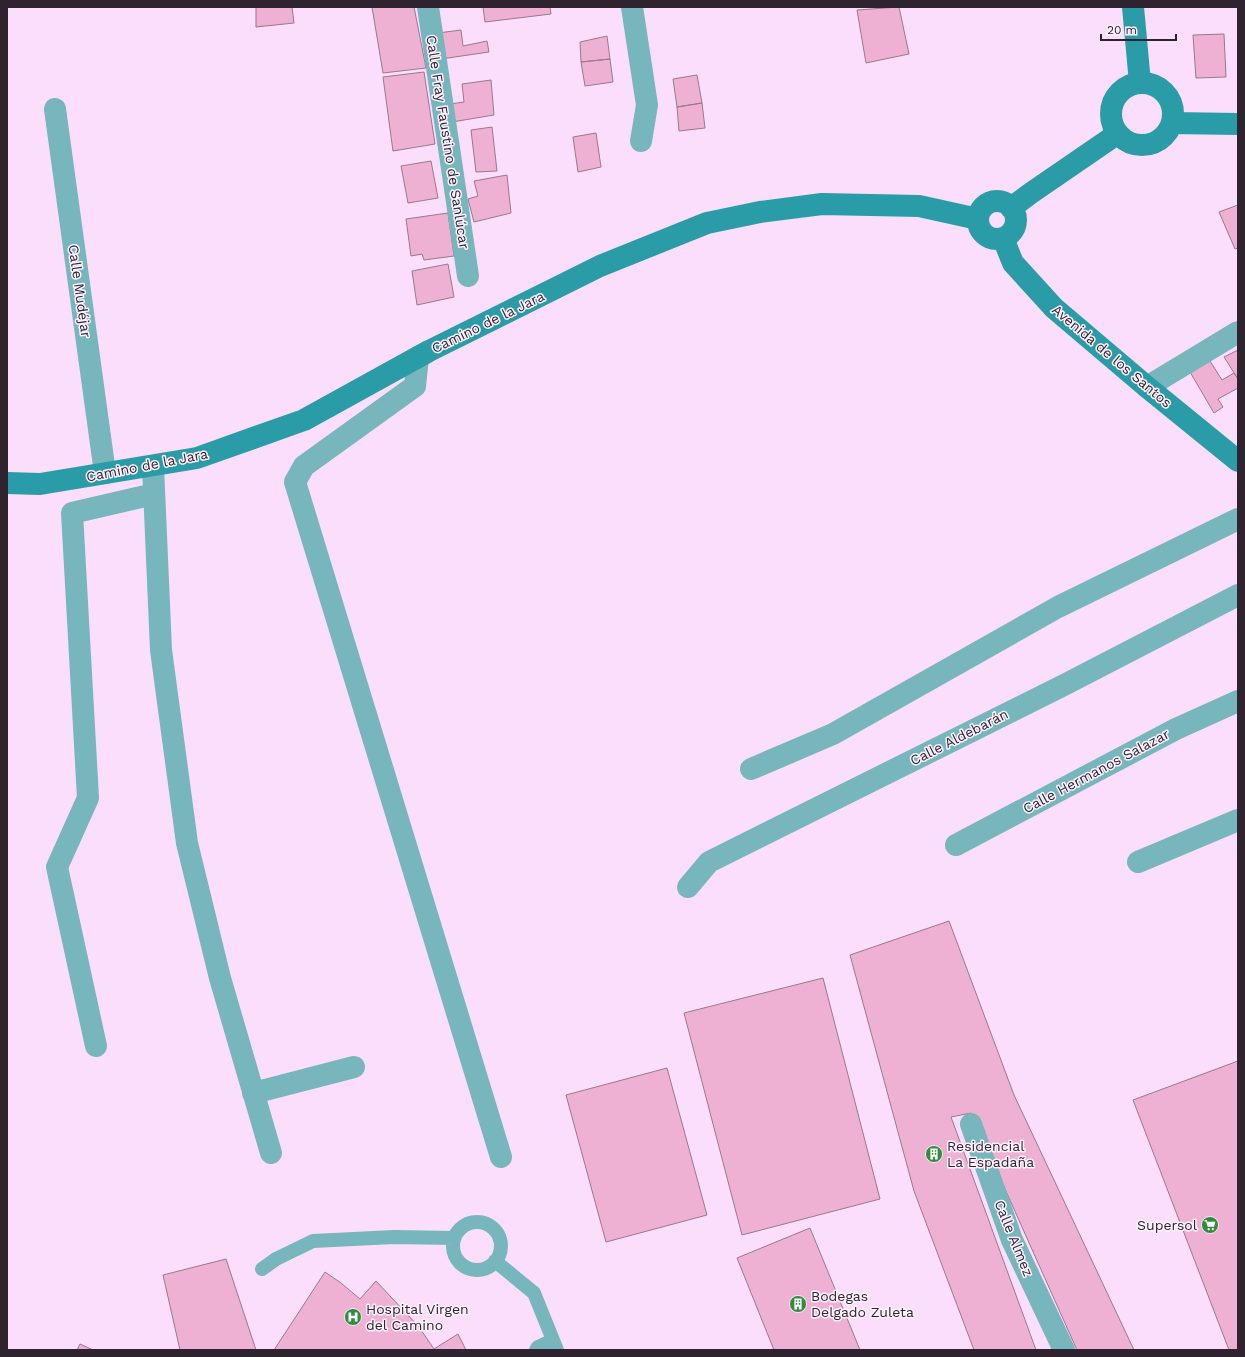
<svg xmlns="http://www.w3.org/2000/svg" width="1245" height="1357" font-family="'Work Sans',sans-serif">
  <rect width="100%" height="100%" fill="#fbdefc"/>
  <path fill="#efb1d3" stroke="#9a788a" d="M256,7h36l2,16 -38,4z
    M372,7h42l12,61 -43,5z
    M483,7h67l1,7 -66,8z
    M899,7l10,47 -43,9 -9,-53z
    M461,30l2,16 24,-5 2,11 -48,7 -3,-26z
    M1224,34l2,43 -30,1 -3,-43z
    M607,36l3,23 -29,3 -1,-20z
    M610,59l3,23 -28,4 -4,-24z
    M424,72l11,72 -42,7 -10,-74z
    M697,75l5,28 -25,4 -4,-28z
    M491,80l3,35 -42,7 -2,-18 14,-2 -2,-18z
    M702,103l3,25 -26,3 -2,-24z
    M492,127l5,44 -21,1 -5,-42z
    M596,133l5,34 -23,5 -5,-35z
    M431,161l7,37 -30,5 -7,-37z
    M507,175l4,38 -37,9 -6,-23 10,-3 -4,-15z
    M1238,205v43l-3,1 -16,-37z
    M448,213l6,43 -30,4 -2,-6 -11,2 -5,-37z
    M448,264l6,33 -37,8 -5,-34z
    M1238,350v29l-14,-22z
    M1210,361l12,19 12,-7 4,6v9l-20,11 5,8 -9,6 -24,-41z
    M949,921l65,174 120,255h-57l-106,-237 -20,4 85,233h-62l-60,-159 -64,-236z
    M823,978l57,221 -138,36 -58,-222z
    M1238,1061v289h-9l-96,-250z
    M667,1068l40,147 -101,27 -40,-147z
    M810,1228l50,122h-86l-37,-92z
    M226,1259l30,91h-76l-17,-75z
    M325,1272l16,11 19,16 16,-18 43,46 15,22 24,-15 8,16h-192z
    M80,1344l13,6h-16z"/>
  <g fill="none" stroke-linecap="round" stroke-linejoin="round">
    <path stroke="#77b6bd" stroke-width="14" d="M453 1246a24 24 0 1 1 48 0a24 24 0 1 1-48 0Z
      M495,1261l39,32 23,57
      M262,1269l14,-10 37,-18 81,-4 60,1
      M536,1350l2,-3 15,-7"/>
    <path stroke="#77b6bd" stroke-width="22" d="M428,7l40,269
      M632,7l15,98 -6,36
      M55,109l50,364
      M418,357l-3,29 -111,80 -9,16 206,675
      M1147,387l91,-55
      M153,466l8,184 26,193 33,135 51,175
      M751,769l82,-35 225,-127 180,-88
      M956,845l220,-116 62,-28
      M1138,862l100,-42
      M688,887l21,-25 357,-178 172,-89
      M96,1046l-39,-179 31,-69 -16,-285 82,-19
      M253,1093l101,-26
      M971,1124l41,116 52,110"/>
    <path stroke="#2a9ca7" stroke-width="22" d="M1133,7l7,76
      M1111 114a31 31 0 1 1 62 0a31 31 0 1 1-62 0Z
      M1172,123l66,1
      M978 220a19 19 0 1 1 38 0a19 19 0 1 1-38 0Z
      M1011,208l20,-15 86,-59
      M1003,238l10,25 41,45 93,79 91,74
      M7,483l33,1 157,-26 107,-38 125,-69 171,-85 107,-43 53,-11 62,-8 97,2 59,13"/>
  </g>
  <defs>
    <g id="building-disc" transform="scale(0.9)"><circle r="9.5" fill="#338c3c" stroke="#fdf2fe"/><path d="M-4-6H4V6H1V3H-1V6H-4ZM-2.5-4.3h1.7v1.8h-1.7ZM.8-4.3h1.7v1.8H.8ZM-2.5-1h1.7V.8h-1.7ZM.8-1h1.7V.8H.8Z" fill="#fff"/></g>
    <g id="supermarket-disc" transform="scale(0.9)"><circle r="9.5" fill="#338c3c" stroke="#fdf2fe"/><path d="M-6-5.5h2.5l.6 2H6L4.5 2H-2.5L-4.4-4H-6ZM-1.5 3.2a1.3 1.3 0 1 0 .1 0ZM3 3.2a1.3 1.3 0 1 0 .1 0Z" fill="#fff"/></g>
    <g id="hospital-disc" transform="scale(0.9)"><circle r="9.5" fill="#338c3c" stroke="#fdf2fe"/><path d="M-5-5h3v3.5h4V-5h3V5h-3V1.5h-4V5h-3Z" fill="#fff"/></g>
  </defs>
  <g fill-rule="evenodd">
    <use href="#building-disc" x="934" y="1154"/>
    <use href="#supermarket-disc" x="1210" y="1225"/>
    <use href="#building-disc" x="798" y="1304"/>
    <use href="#hospital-disc" x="353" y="1317"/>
  </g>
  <g text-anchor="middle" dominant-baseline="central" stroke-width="3" stroke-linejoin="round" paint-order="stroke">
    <g font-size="14" fill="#2e232e" stroke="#fdf2fe">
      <text transform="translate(448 142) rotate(81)">Calle Fray Faustino de Sanlúcar</text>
      <text transform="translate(80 291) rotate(82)">Calle Mudéjar</text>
      <text transform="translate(488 322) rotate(-26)">Camino de la Jara</text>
      <text transform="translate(1112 356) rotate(40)">Avenida de los Santos</text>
      <text transform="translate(147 465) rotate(-11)">Camino de la Jara</text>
      <text transform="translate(959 737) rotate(-27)">Calle Aldebarán</text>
      <text transform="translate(1096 771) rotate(-28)">Calle Hermanos Salazar</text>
      <text transform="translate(1014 1238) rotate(68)">Calle Almez</text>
    </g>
    <g font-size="14" fill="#2e232e" stroke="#fdf2fe" text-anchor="start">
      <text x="947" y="1146">Residencial<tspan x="947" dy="16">La Espadaña</tspan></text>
      <text x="1197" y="1225" text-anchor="end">Supersol</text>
      <text x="811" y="1296">Bodegas<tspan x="811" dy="16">Delgado Zuleta</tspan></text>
      <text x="366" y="1309">Hospital Virgen<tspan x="366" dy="16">del Camino</tspan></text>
    </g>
  </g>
  <rect width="1245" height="1357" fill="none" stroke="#2e232e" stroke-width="16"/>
  <path d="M1101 34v6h75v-6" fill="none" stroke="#2e232e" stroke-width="2"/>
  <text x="1107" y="34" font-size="12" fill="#2e232e" stroke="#fdf2fe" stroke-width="3" paint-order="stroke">20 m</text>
</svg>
